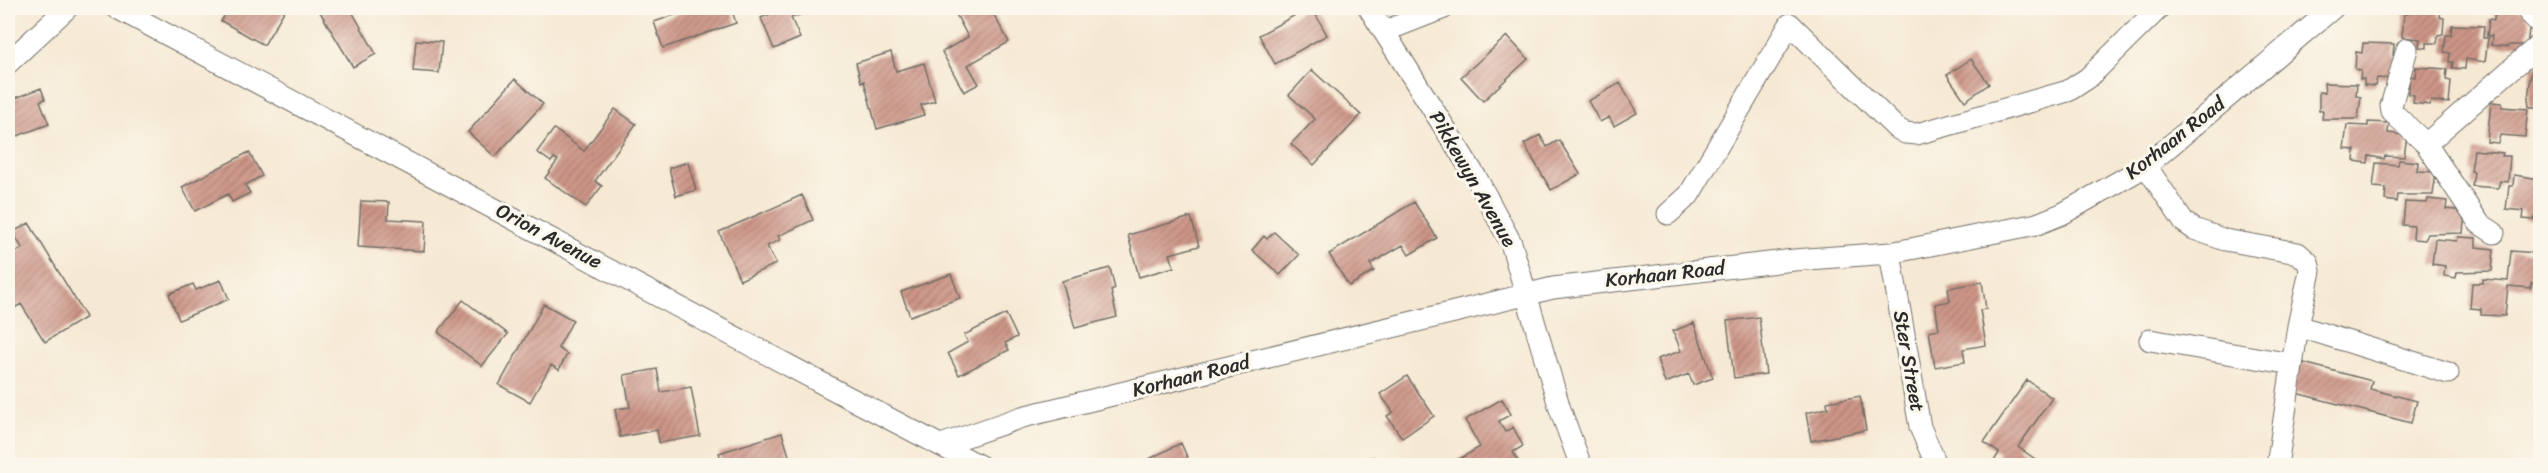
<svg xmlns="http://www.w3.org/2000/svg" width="2548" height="473" font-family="Sriracha,sans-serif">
  <defs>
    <pattern id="building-hatch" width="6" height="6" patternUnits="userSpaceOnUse" patternTransform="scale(1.5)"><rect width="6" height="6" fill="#cd9688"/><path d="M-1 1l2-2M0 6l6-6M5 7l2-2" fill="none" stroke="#a77b6f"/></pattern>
  </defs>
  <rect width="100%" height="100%" fill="#fbf7ec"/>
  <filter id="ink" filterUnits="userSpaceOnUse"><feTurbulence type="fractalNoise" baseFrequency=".0167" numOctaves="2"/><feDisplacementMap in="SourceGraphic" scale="12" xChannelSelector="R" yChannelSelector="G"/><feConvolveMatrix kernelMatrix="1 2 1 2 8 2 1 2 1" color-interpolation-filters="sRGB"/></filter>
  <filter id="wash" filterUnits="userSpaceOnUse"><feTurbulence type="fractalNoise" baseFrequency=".008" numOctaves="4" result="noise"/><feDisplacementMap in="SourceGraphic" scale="24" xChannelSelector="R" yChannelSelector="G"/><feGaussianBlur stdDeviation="1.35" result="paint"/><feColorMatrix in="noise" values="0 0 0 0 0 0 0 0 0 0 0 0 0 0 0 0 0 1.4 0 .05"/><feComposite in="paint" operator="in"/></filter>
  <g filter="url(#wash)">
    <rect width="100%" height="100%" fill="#f6e9d4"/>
    <g id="blocks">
      <path fill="url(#building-hatch)" d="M229,8h57l-22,37 -43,-24z
        M328,8h22l26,46 -23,13 -33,-55z
        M695,8h36l5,15 -73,25 -9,-26z
        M770,8h47l-26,10 9,20 -26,11 -13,-31 11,-5z
        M968,8h30l2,3 -6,4 15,27 -41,23 11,19 -15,8 -22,-40 26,-15 -12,-23z
        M1308,8h4l15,27 -52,29 -16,-29z
        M2409,8h32l-1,9 4,1 -1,16 -5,1 -1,8h-10v5l-8,-1 1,-8 -18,-2 2,-23h4z
        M2495,9l30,2 5,11 -3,23h-18l-1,2 -17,-2 1,-9h-5l2,-17 5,1z
        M2452,25l32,1 -1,12h5l-3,24 -19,-3 -1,10 -13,-1 1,-6h-4l1,-9 -6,-1 2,-17h5z
        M1507,36l21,23 -45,42 -22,-24z
        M416,40l26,2 -3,31 -26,-2z
        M2363,43l31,1 -1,11 6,1 -4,23 -18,-1 -2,8 -11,-1v-6h-4l1,-8 -6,-2 1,-17 6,1z
        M891,52l5,19 28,-8 11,38 -14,4 3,10 -47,14 -13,-48 -3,1 -5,-19z
        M1971,59l18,25 -24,17 -18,-26z
        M2532,66l8,1v40h-11l-1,-9z
        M2416,67l31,2 -1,11 5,1 -2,22 -18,-2 -1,4 -17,-2 1,-8 -6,-1 2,-18 5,1z
        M1312,70l49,45 -47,50 -23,-21 24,-25 -26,-24z
        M515,79l28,25 -48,53 -27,-25z
        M1620,83l17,30 -23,13 -5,-9 -9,5 -12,-21z
        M2324,83l33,1 -1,12 5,1 -3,22h-36l1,-8h-4v-19l6,1z
        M41,88l4,11 -5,2 9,23 -37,14 -4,-11v-17l8,-3 -3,-8z
        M2491,102l11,1v4l26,2 -3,28 -25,-2 -2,8 -11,-1z
        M615,109l21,15 -41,57 7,5 -16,21 -41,-29 13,-18 -4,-2 -3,4 -14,-10 17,-23 30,22z
        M2368,122l21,1 -1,10 19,2 -3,22 -19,-1 -1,3 -15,-3 -1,7 -14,-2 1,-11 -11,-1 3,-24 21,1z
        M1540,135l7,12 12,-7 21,34 -29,16 -27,-46z
        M2474,150l29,3 -1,3h8l-2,26 -8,-1 -2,7 -26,-2 2,-14 -3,-1z
        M249,152l13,24 -17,9 5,8 -18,9 -4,-8 -33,17 -13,-24z
        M2399,160l19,2 -1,9 19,1 -3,23h-35l-1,7 -12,-2 1,-12 -13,-1 3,-24 22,2z
        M688,162l8,28 -20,6 -7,-28z
        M2514,175l26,4v36h-4l-2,5 -11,-1 1,-8 -18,-2 3,-23h4z
        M802,195l11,25 -35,16 2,4 -13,6 9,18 -36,16 -21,-48z
        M2428,199l19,2 -1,8 19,2 -2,22 -35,1 -3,6 -12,-1 1,-13 -11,-1 2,-23 22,1z
        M361,201l28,1 -1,17 38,2 -2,30 -66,-4z
        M1414,202l23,36 -28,17 -6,-10 -33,19 4,7 -25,15 -20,-32z
        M1191,217l8,29 -29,8 4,13 -35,10 -11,-42z
        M29,223l57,94 -41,25 -24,-38 -13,8v-54l14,-10 -9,-16z
        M1274,232l25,23 -19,20 -28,-25 12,-14 3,3z
        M2458,237l18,1v9l18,2 -2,22 -35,1 -1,6 -12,-2 1,-10 -13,-2 3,-25 22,2z
        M2511,251l25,2 -1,5 5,1v25l-9,-1v5l-23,-2 -3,30 -24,-1v-6l-11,-1 2,-25h11v-4l25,2z
        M1110,268l5,21 -4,2 6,26 -42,11 -13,-47z
        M951,274l9,24 -50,18 -9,-24z
        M221,280l8,19 -50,21 -10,-26 24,-10 3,6z
        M1982,282l4,27 -6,1 6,35 -23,4 2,13 -30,5 -6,-36 10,-2 -4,-25 15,-3 -2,-13z
        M463,300l45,34 -26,32 -44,-34z
        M544,304l29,16 -15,28 9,6 -8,16 -8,-5 -21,37 -31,-17z
        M1006,314l11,23 -12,6 4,7 -50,25 -11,-22 20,-11 -4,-7z
        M1759,317l7,57 -32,4 -7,-57z
        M1694,323l19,55 -20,7 -4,-11 -24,9 -8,-24 24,-8 -8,-20z
        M2300,362l72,19 -2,8 47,12 -6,22 -119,-31z
        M657,369l4,23 30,-5 9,49 -41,7 -2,-13 -37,7 -5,-28 15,-2 -6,-32z
        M1407,376l27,40 -32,22 -15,-22 6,-4 -13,-18z
        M2027,380l25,18 -34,49 27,19h-54l8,-13 -15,-11z
        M1860,396l6,34 -55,11 -5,-28 22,-5 -1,-6z
        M1502,399l9,15 -12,7 6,11 8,-5 10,19 -10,6 7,12 -64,2 -2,-4 26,-15 -15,-27z
        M782,433l10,32 -69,1 -4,-13z
        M1181,443l10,23h-44l-2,-5z
        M1373,457l2,9h-32v-1z"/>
    </g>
  </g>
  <g filter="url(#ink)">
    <use href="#blocks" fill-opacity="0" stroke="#726e66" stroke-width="1.5"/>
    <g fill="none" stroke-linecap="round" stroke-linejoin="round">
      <g stroke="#726e66" stroke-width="23">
        <path id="minor" d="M117,8l729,388 134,70
          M1369,8l108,171 34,64 49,166 21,57
          M2525,8l15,16
          M1385,31l59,-23
          M2407,49l-16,57 1,6 34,32 53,79 15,10
          M8,63l59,-55
          M2426,144l114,-100
          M2146,166l38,56 10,7 31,11 73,13 10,9 2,9 -12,55 -21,140
          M1668,214l21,-19 101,-171 105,103 10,6 12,1 151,-43 20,-13 71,-70
          M1890,253l30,174 17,39
          M2298,326l150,47
          M2150,340l142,24
          M941,445l81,-28 531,-129 241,-28 96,-7 147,-29 25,-10 84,-48 187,-158"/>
      </g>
      <use href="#minor" stroke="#fff" stroke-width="21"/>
    </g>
  </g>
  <g text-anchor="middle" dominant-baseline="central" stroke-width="6" stroke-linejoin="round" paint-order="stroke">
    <g font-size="20" fill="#2b2b2b" stroke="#fbf7ec">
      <text transform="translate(2175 138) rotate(-38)">Korhaan Road</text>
      <text transform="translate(1473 179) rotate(60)">Pikkewyn Avenue</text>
      <text transform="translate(549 236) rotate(28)">Orion Avenue</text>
      <text transform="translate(1665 274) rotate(-6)">Korhaan Road</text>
      <text transform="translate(1909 361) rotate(80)">Ster Street</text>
      <text transform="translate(1191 376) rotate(-14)">Korhaan Road</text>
    </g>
  </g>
  <rect width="2548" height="473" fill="none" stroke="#fbf7ec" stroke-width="30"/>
</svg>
